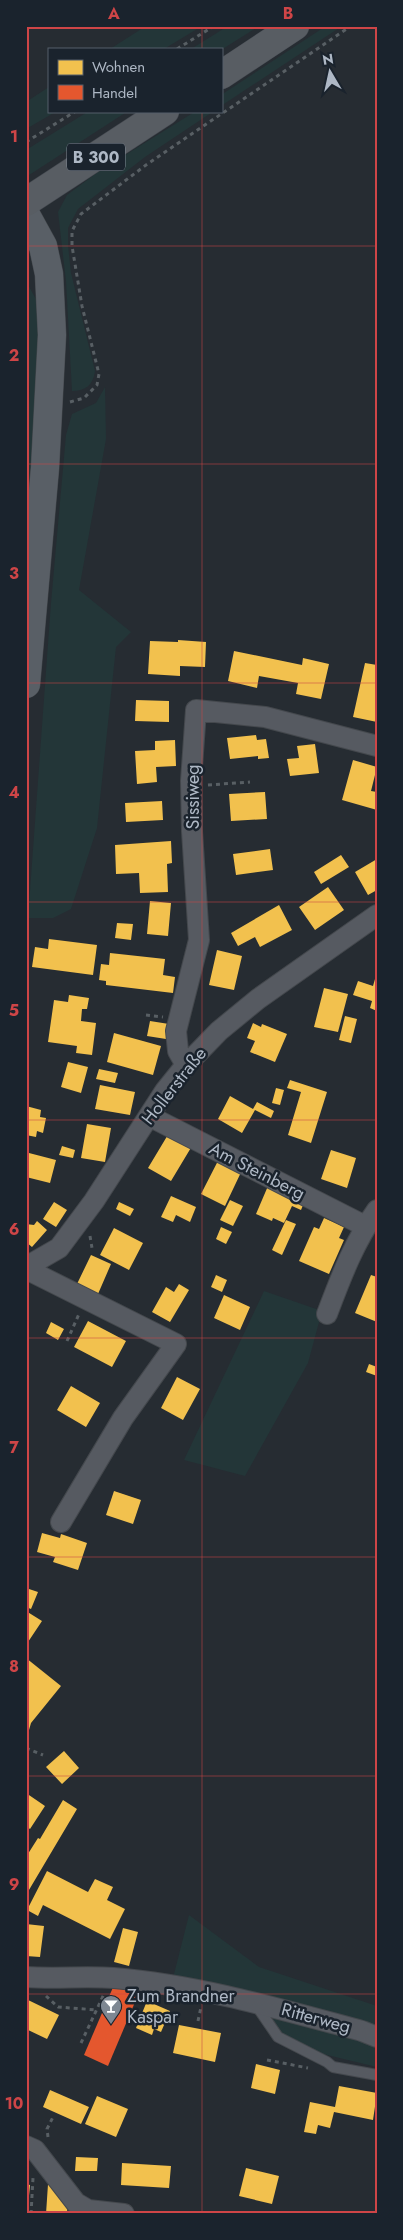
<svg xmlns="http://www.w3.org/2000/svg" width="403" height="2240" font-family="Jost,sans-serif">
  <rect width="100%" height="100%" fill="#262c32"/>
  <path fill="#233638" d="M146,26h56l-38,23h-54z
    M228,26h31l-38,24 -30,-1z
    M326,26h16l-121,80v-11z
    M49,87v24h8l-31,18v-27z
    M89,111h39l-102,66v-27z
    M196,111h18l-69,46 -67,52 -10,19v17l3,28 24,98c-2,14 -9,20 -23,20l-6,-110 -8,-69 9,-17 31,-23z
    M26,281l12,22 6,33 -18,227v-113l4,-61 -4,-48z
    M105,387l1,52 -27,151 52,42 -15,15 -19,181 -26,81 -18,9h-25l23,-315 15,-168 6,-21 24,-11z
    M264,1291l58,20 -14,52 -63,113 -61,-16z
    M189,1915l70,52 118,39v24l-205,-48z
    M270,2016l107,25v26l-54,-13 -40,-20z"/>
  <path fill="#f2c14e" d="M178,640l28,2 -1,25 -25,-1v10l-32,-2 2,-33 28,1z
    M234,651l68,14 1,-7 26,6 -8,35 -25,-5 2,-11 -39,-7 -2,12 -29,-7z
    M365,663l12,2v57l-24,-5z
    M136,700l33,1v21l-34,-1z
    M256,735l1,5 9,-1 3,19 -11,1v-3l-28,3 -3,-21z
    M175,740l1,26 -20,1 1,15 -20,2 -2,-33 20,-1v-9z
    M315,744l4,29 -29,3 -3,-17 12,-1 -2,-12z
    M353,760l24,7 -6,24 6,1v18l-35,-10z
    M265,792l2,27 -36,2 -2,-27z
    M162,801l1,19 -37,2 -1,-19z
    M171,841l1,22 -5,1 1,28 -28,1 -1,-20 -23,1 -1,-29z
    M270,849l3,21 -37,5 -3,-21z
    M341,855l8,12 -28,17 -7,-12z
    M377,859v31l-9,5 -13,-23z
    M328,887l16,23 -29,20 -16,-23z
    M150,901l21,2 -3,33 -21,-2z
    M279,905l13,25 -32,17 -5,-10 -17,9 -7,-13z
    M117,923l16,1 -2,16 -16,-2z
    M49,939l48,6 -4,30 -61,-8 3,-20 13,2z
    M217,950l25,6 -8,34 -25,-5z
    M110,953l55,6 -2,16 12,2 -2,16 -67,-8v-4l-7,-1 2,-16 8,1z
    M375,979h2v32l-7,-3 2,-7 -19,-6 5,-14 15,5z
    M324,988l24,6 -10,38 -24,-5z
    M69,995l20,3 -2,11h-5l-1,12 15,2 -4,32 -16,-2 1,-7 -29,-4 6,-42 14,2z
    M345,1016l12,3 -6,24 -12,-3z
    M150,1021l19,3 -3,15 -19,-3z
    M253,1023l8,4 1,-3 25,10 -12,28 -25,-10 5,-11 -8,-3z
    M114,1033l47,13 -8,29 -46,-13z
    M68,1062l20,5 -7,26 -20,-6z
    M99,1069l19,4 -3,10 -19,-4z
    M290,1080l37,12 -16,51 -23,-8 13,-43 -14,-4z
    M100,1085l35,7 -5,23 -35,-6z
    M276,1088l8,2 -4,15 -8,-2z
    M230,1096l23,13 4,-7 17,9 -3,7 -16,-8 -13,23 -24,-14z
    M26,1106l15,4 -1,7 6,1 -3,15 -6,-2 -1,6 -10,-2z
    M87,1124l24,4 -6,34 -24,-4z
    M169,1133l23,13 -21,35 -23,-13z
    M62,1146l13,4 -2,8 -14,-3z
    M331,1150l25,8 -9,30 -26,-9z
    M29,1153l27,7 -6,23 -24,-6z
    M221,1155l23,11 -19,40 -24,-12z
    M268,1186l38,12 -5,12 -9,-4 -8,17 -11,-5 -1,3 -16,-7z
    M171,1196l25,11 -6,15 -14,-7 -3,7 -12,-5z
    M230,1200l13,6 -10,20 -13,-6z
    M54,1202l13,8 -11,17 -13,-8z
    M119,1202l15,7 -4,7 -14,-7z
    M324,1218l20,9 -5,11 5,2 -15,34 -30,-13 15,-34 5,2z
    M286,1220l10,4 -14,31 -10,-5z
    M37,1221l10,9 -15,17 -6,-5 2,-11h-2v-7l8,1z
    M221,1227l11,5 -6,12 -10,-5z
    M114,1228l29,15 -14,27 -29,-15z
    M91,1255l20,9 -13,30 -21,-10z
    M216,1275l11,5 -5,12 -11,-5z
    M371,1275l6,2v45l-22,-9z
    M179,1284l10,6 -19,32 -18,-10 14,-25 8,5z
    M224,1295l26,12 -10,23 -26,-12z
    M88,1321l38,20 -14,26 -38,-20z
    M51,1322l13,7 -6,11 -12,-7z
    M369,1364l8,3v9l-11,-4z
    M177,1377l23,12 -17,31 -22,-12z
    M71,1386l29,17 -14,24 -29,-17z
    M114,1491l27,9 -8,24 -27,-9z
    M42,1533l18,5 1,-4 26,9 -9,27 -25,-8 2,-5 -18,-5z
    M26,1588l12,4 -7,17 -5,-2z
    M26,1611l16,10 -16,24z
    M26,1658l35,28 -30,37 -4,14 -1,-39 2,-2 -2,-2z
    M64,1751l15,17 -17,16 -16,-17z
    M26,1793l19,13 -15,23 -4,-3z
    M63,1800l14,9 -51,86v-38l12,-19 2,1z
    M47,1871l41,21 7,-13 18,8 -6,13 18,9 -15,30 -67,-34 -5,11 -11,-6z
    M26,1924l18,2 -4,31 -14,-1z
    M123,1928l15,4 -9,34 -15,-4z
    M26,1999l33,16 -12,24 -21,-10z
    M147,2001l23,10 -9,21 -7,-3 -2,6 -16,-7z
    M179,2025l42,8 -6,29 -42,-9z
    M256,2064l24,6 -5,24 -24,-6z
    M339,2086l38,7 -4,27 -39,-8 -4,16 -12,-3 -2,9 -12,-2 6,-30 25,5z
    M50,2090l39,17 -8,17 -38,-17z
    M97,2096l31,13 -12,28 -31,-13z
    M76,2157l22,1 -1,13h-22z
    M122,2163l49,3 -2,22 -48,-3z
    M246,2168l33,8 -7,28 -33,-8z
    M26,2184l4,1 -2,21h-2z
    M48,2184l12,1 -1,12 9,1 -1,16h-21z"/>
  <path fill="#e4572e" d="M114,1985l24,10 -30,71 -24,-11z"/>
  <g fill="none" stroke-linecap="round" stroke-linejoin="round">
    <g stroke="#44484d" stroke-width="12">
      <path id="lane" d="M256,2005l22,32 49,25 6,5 44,8"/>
    </g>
    <g stroke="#44484d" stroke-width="22">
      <path id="street" d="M186,1065l-8,-14 -2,-20 23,-91 -7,-109 -1,-50 5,-71 69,7 112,29
        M149,1116l216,110
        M26,1267l33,-19 35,-47 71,-110 21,-26 33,-34 39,-32 119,-84
        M26,1269l150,75 -53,74 -62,104
        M327,1314c14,-37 27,-72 50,-104
        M26,1977c29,2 59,-1 88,1 84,7 166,31 248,53l15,6
        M26,2146l9,4 41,53 12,7 36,4"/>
    </g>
    <g stroke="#44484d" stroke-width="29">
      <path id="secondary" d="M26,215l17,31 6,28 3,61 -7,133 -19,216"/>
    </g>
    <g stroke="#43484f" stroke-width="29">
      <path id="primary" d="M221,75l74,-49
        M26,202l139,-91"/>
    </g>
    <path stroke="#585f64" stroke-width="3" stroke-dasharray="4 4" stroke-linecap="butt" d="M177,49l37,-23
      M26,142l50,-31
      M70,402l14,-4 13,-13 2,-11 -17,-68 -10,-60v-15l9,-17 65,-49 205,-139
      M208,785l42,-3
      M146,1015l17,2
      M90,1236l2,12
      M67,1341l12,-27
      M26,1748l17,7
      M46,1996l12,11 39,3
      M198,2021l3,-14
      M81,2043l23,-49
      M267,2060l41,8
      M48,2137l-1,-8 6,-12
      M31,2214l2,-36"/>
    <use href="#lane" stroke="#565a61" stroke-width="10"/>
    <use href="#street" stroke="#565a61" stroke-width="20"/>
    <use href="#secondary" stroke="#595f66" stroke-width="28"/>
    <use href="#primary" stroke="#585d63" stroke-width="28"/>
  </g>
  <path fill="none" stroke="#ce4547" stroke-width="1" stroke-opacity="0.55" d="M202,26v23M202,111v2103M26,246h351M26,464h351M26,683h351M26,902h351M26,1120h351M26,1338h351M26,1557h351M26,1776h351M26,1994h351"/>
  <defs>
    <g id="bar-pin" transform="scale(1.125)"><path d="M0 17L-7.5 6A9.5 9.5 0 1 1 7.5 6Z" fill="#7e8792" stroke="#1a232d"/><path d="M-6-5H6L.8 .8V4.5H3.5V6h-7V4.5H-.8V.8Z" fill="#fff"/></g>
  </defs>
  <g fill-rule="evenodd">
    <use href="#bar-pin" x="111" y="2006"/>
  </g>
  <g text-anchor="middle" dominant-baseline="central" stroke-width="5" stroke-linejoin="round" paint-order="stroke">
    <rect fill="#1a232d" stroke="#828b97" stroke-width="1" x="67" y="143.5" width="58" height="27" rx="4"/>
    <g font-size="16" font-weight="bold" fill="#aeb8c5">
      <text x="96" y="157">B 300</text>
    </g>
    <g font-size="18" fill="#aeb8c5" stroke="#1a232d">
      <text transform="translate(193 797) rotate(-90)">Sissiweg</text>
      <text transform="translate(174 1086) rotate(-52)">Hollerstraße</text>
      <text transform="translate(257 1171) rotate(27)">Am Steinberg</text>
      <text transform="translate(316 2018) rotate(15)">Ritterweg</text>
    </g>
    <g font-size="18" fill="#aeb8c5" stroke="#1a232d" text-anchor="start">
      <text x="127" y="1996">Zum Brandner<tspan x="127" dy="21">Kaspar</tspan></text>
    </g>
  </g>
  <rect width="403" height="2240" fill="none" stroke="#1a232d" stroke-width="55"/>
  <rect x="48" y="48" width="175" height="65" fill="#1a232d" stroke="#555f6a"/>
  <rect x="58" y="60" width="25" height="15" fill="#f2c14e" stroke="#555f6a"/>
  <text x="92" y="72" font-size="15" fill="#aeb8c5">Wohnen</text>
  <rect x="58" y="85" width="25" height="15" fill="#e4572e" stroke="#555f6a"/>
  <text x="92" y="98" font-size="15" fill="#aeb8c5">Handel</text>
  <g transform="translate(330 72) rotate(351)" stroke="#1a232d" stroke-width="4" paint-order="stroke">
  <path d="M0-4L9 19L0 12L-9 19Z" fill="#aeb8c5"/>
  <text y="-8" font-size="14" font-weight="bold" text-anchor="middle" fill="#aeb8c5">N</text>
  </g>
  <rect x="28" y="28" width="348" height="2184" fill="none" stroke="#ce4547" stroke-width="2"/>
  <g font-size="16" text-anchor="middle" font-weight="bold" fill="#ce4547">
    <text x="114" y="19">A</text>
    <text x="288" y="19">B</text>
    <text x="14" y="142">1</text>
    <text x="14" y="361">2</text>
    <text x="14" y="579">3</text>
    <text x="14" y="798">4</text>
    <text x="14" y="1016">5</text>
    <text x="14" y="1235">6</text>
    <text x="14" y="1453">7</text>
    <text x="14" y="1672">8</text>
    <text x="14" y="1890">9</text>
    <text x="14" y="2109">10</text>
  </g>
</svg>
